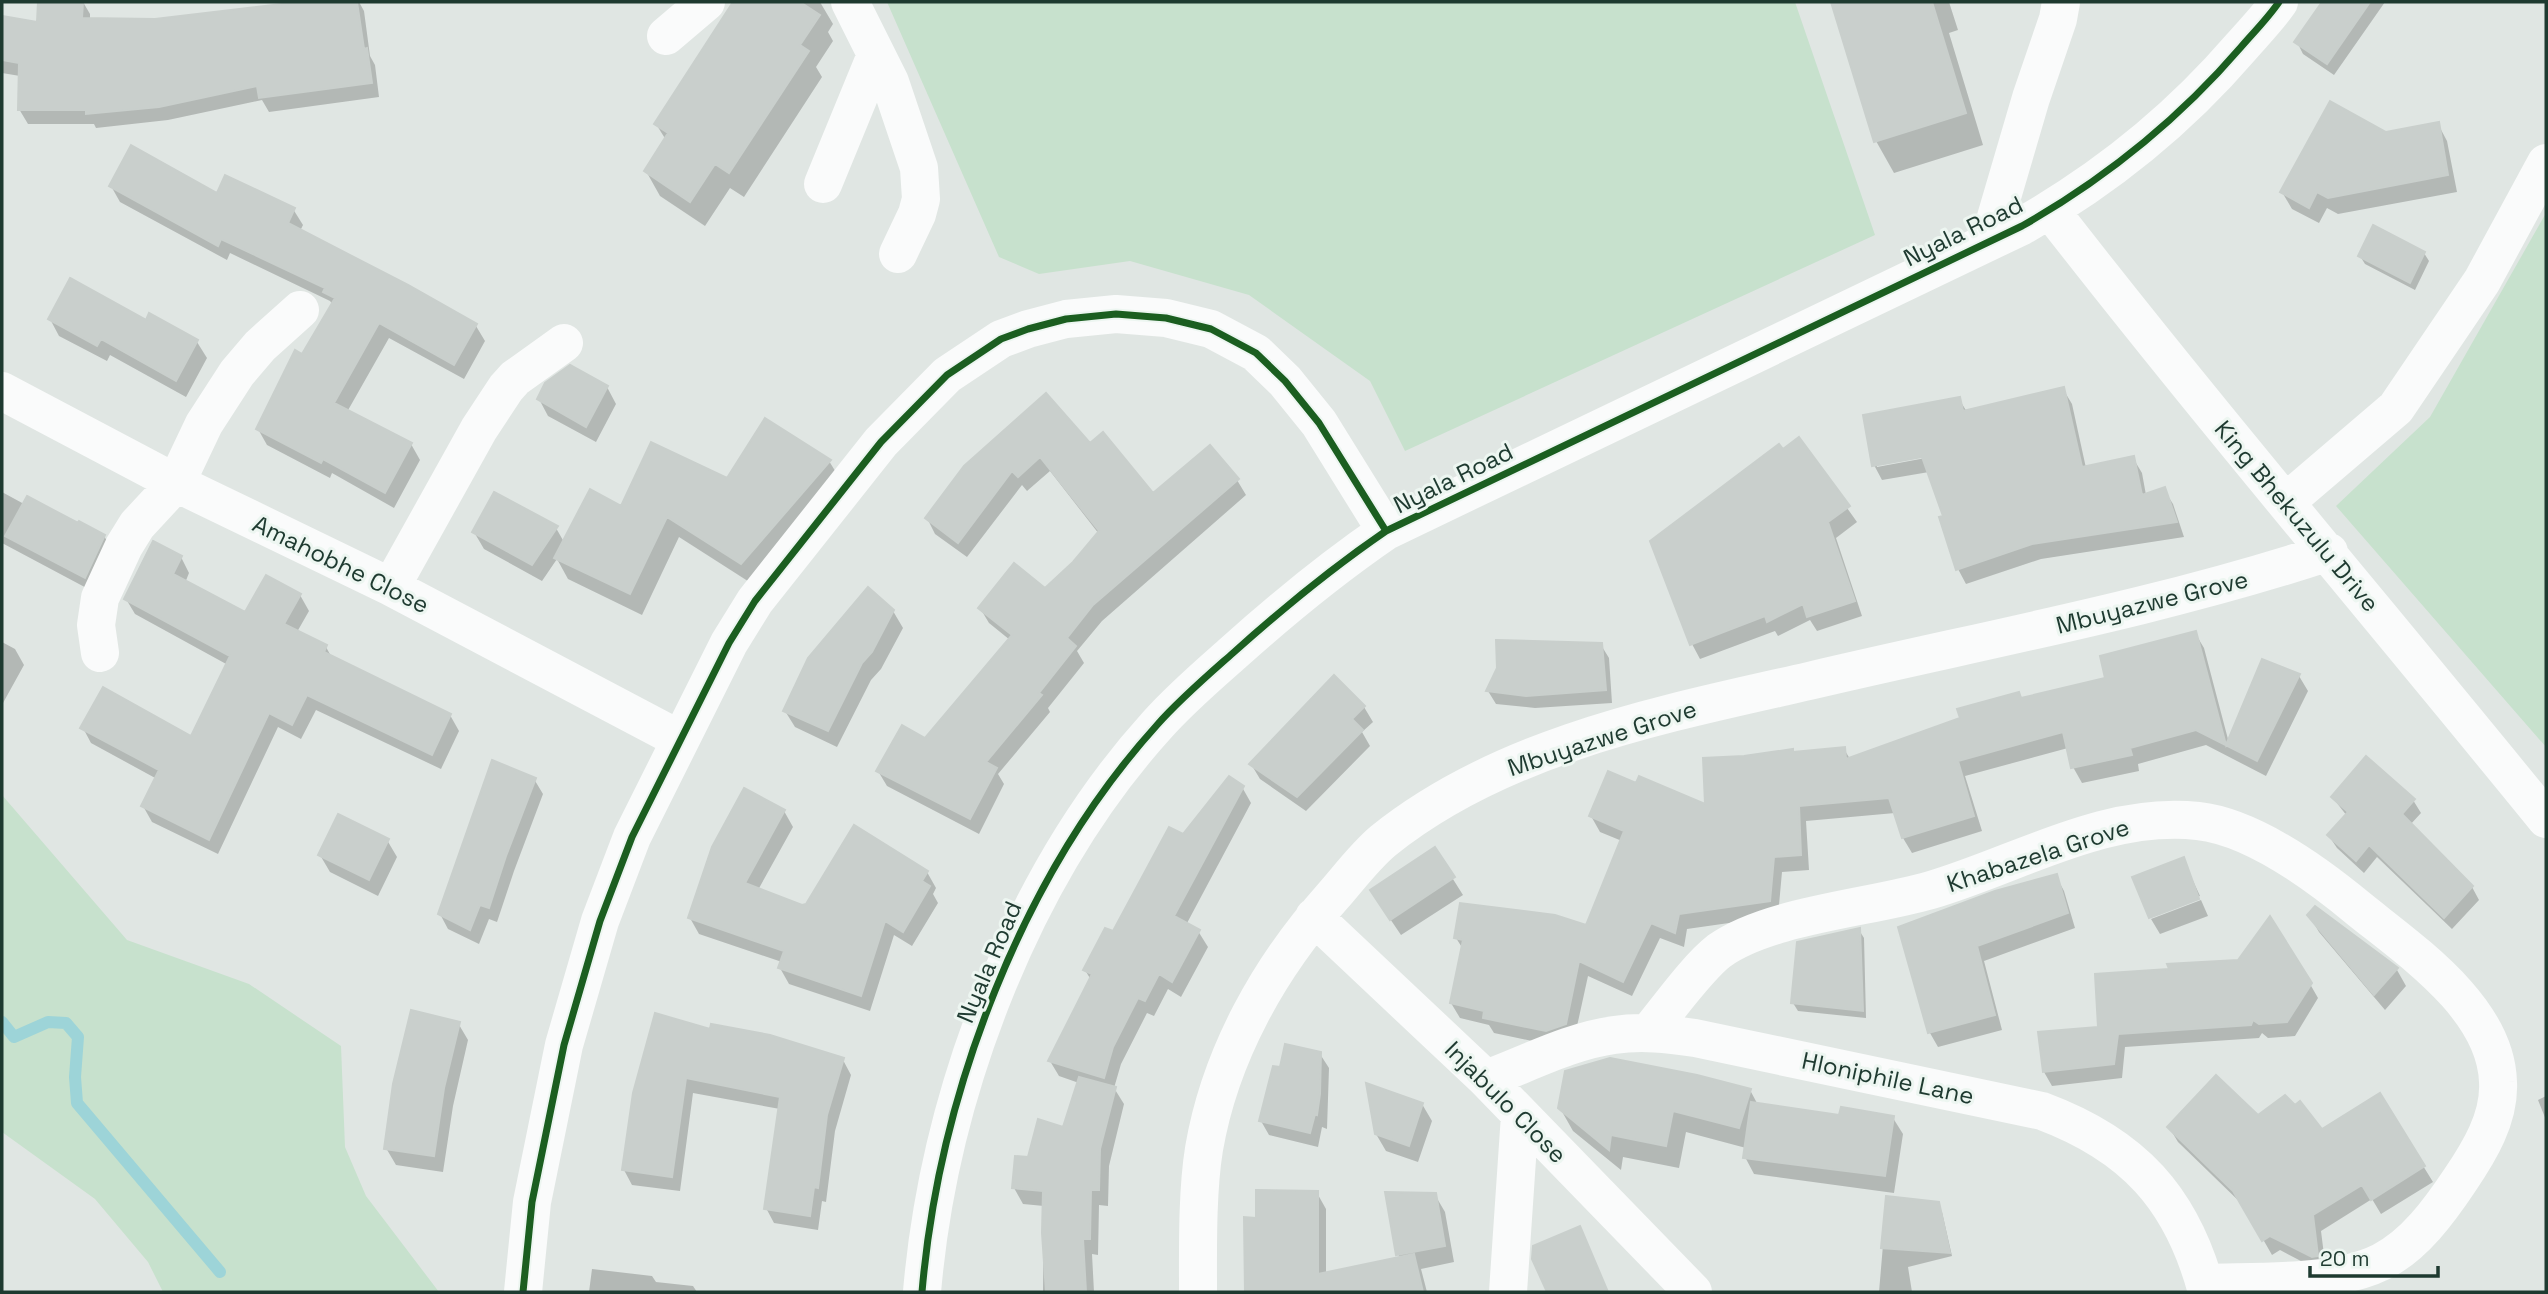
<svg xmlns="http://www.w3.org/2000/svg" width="2548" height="1294" font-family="'Space Grotesk',sans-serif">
  <rect width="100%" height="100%" fill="#e0e6e3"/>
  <path fill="#c7e1cd" d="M887,2h908l80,233 -470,216 -35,-70 -121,-86 -119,-34 -91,13 -40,-17z
    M2546,213v534l-210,-241 94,-89z
    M2,795l125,145 122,44 92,62 4,101 21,49 73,96h-276l-15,-30 -53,-63 -93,-67z"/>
  <path fill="#0003" fill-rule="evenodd" d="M40,2h43l7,12v6l65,1 158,-19h46l5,9 6,45 5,9 4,32 -110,15 -7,-12 -94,20 -72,8 -2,-4h-66l-9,-15 1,-33 -18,-3v-55l37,6z
    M749,2h71l13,22 -5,8 5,9 -17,26 6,10 -78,120 -14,-9 -25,38 -45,-30 -14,-25 20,-31 -10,-16z
    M1833,2h116l9,28 -9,3 34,112 -89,28 -18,-32z
    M2324,2h61l-51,73 -31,-21 -6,-12z
    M2438,124l9,17 10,51 -119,22 -11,-6 -8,15 -27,-14 -10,-17 104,-58z
    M111,186l106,9 76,14 10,16 -3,6 176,95 9,15 -21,38 -75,-41 -42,74 64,32 9,16 -26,48 -62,-35 -2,5 -63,-33 -9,-16 75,-124 -3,-4 -100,-48 -3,7 -107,-58z
    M2424,253l5,8 -14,29 -50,-26 -5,-8z
    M150,316l47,26 10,16 -21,39 -76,-42 -3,6 -48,-25 -9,-17 96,3z
    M607,387l9,17 -20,38 -48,-26 -9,-17z
    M2063,389l9,15 14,64 47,-10 9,15 4,22 18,-5 9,14 11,33 -143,22 -75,25 -8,-15 -13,-52 -16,-45 -47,8 -8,-15 85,-66 8,13zM1930,453l1,4 -54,10v-4z
    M1798,439l59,83 -21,16 26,78 -45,15 -7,-11 -32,16 -3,-5 -75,28 -8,-15 90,-193z
    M1090,445l63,51 84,-16 9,15 -144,126 -25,30 7,12 -36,45 2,4 -52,62 6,10 -25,50 -92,-48 -9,-15 48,-31 84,-100 -21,-17 -9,-15 65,-17 30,-28 24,-29 -49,-63 -23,20 -5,-6 -55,72 -32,-23 -8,-16 38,-51z
    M829,461l13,21 -88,103 -75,-48 -37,78 -74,-36 -11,-20 -15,22 -58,-32 -10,-17 82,-4 8,14 164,-61z
    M2,492l22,12 80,32 9,15 -19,41 -92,-49z
    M181,557l8,16 -4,10 61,32 54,-20 9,16 -12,21 29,15 6,11 118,57 9,16 -18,38 -125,-59 -15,29 -23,-12 -60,127 -66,-32 -9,-16 14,-27 -66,-36 -8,-15 109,11 36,-74 -93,-51 -9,-15z
    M893,611l10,17 -22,41 -10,11 -34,67 -42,-20 -10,-16z
    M2195,633l9,15 25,95 70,-67 9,15 -42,85 -60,-31 -68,19 1,7 -57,12 -9,-16 -5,-19 -103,28 17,55 -70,22 -9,-15 -8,-25 -89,8 3,49 -27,2 -4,44 -91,13 -3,18 -24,-9 -28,58 -44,-20 -14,64 -18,6 -62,-13 -5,-8 -29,-7 -9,-15 12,-54 -7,-11 131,-11 35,-86 -22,-9 -9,-16 46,-31 70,22 87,-53 50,-5 6,10 172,-60 85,-19z
    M2,642l13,7 9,16 -21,38z
    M1601,645l8,13 3,45 -77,5 -39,-4 -8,-13z
    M1364,707l9,15 -11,10 8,14 -64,65 -46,-32 -9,-15z
    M534,779l9,15 -29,77 -17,51 -8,-3 -10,25 -31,-15 -8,-15z
    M1242,787l9,16 -65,122 12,6 10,16 -27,50 -13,-8 -14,27 -7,-3 -26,51 -7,24 10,16 -15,62 -1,40 -9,-1 -1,50 -6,-1 2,38h-51l1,-86 -21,-2 -9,-16 16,-29 34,-30 15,-46 -20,-7 -9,-15 41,-81 -6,-10 98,-134z
    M2333,798l80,2 8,13 -11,12 62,62 7,13 -27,29 -75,-72 -13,16 -27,-25 -8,-12 18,-20z
    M784,811l9,16 -35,63 44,16 125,-34 9,16 -3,6 5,9 -26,43 -18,-11 -24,76 -81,-27 -9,-16 2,-6 -83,-28 -9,-16z
    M387,840l10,17 -19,39 -48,-24 -10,-17z
    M1434,849l29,46 -62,40 -19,-28z
    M2183,859l17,37 -50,20z
    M2056,876l8,15 11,37 -91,33 18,69 -64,17 -8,-14 -30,-105z
    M2201,900l7,16 -48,18 -9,-15z
    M2315,909l82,61 9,16 -21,24 -66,-78 -10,-17z
    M1859,930l5,8 2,80 -68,-7 -5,-8z
    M2310,984l8,14 -23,38 -27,2 -6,-5 -3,5 -134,9 -3,31 -70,8 -8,-14 56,-43z
    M458,1023l10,17 -15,66 -10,66 -47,-7 -10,-17z
    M712,1031l131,29 8,15 -16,56 -9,71 -4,-1 -4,29 -44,-7 -8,-15 14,-99 -87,-16 -13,98 -48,-6 -8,-15z
    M1320,1054l9,14 -2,61 -5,-2 -4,20 -49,-12 -8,-14 20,-52z
    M1750,1090l8,15 83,12 52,1 10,16 -9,59 -140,-19 -9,-17 1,-9 -60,-16 -7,36 -56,-11 -2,13 -48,-39 -13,-23z
    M2380,1096l53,86 -52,32 -9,-15 -51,32 5,40 -4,1 -42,-22 -8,5 -28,-49 -66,-64 -9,-15 89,-9 64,13z
    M2546,1096v24l-8,-20z
    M1422,1104l10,17 -14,41 -32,-11 -10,-17z
    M1317,1193l9,16v65l74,-16 -2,-4 37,-59 10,17 9,50 -33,7 6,23h-180l-1,-73h11z
    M1887,1198l50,6 5,8 10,44 -44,11 4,25h-33z
    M592,1269l60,7 4,6 37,4 4,6h-108z"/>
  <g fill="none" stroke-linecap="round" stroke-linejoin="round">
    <path stroke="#9dd4d8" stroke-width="12" d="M2,1022l12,15 34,-15 18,1 12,14 -3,40 2,26 143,169"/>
  </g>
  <path fill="#c9cfcc" stroke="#c9cfcc" stroke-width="2" d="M38,2h45l-1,16 73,1 144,-17h58l7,47 3,-1 5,35 -113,15 -2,-12 -98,21 -73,7v-4h-68l1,-47 -17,-3v-44l35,6z
    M733,2h67l20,13 -20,30 9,6 -80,122 -14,-9 -25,38 -46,-31 24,-38 -14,-9z
    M1831,2h101l34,111 -92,29z
    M2322,2h48l-43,62 -33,-22z
    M2330,101l56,31 53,-10 9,53 -120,23 -11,-6 -8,16 -29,-16z
    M131,145l86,48 8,-18 70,33 -7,15 120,62 69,39 -23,41 -75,-42 -45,80 78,40 -27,50 -62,-34 -2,4 -65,-34 39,-79 7,4 33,-56 -12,-6 2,-4 -104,-49 -3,7 -109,-60z
    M2373,225l52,27 -15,31 -52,-27z
    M70,278l76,42 3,-7 49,27 -22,41 -75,-42 -4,7 -49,-27z
    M570,365l38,21 -22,41 -49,-28 8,-16z
    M2064,387l18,80 52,-11 8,39 23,-8 12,35 -145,22 -76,26 -17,-53 4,-1 -21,-59 -50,9 -9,-51 97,-18 3,14z
    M1046,393l44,50 13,-11 50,61 57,-48 29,34 -146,126 -26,33 9,8 -37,47 3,2 -56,67 11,6 -27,51 -94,-48 26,-46 23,13 87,-103 -34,-27 36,-45 31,25 28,-26 26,-31 -59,-74 -22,20 -6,-6 -54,72 -33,-25 39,-52z
    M765,418l66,42 -90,104 -74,-47 -37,77 -76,-36 36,-69 31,17 30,-64 76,36z
    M1799,437l51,69 -22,16 27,79 -48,16 -4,-13 -36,18 -2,-6 -75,29 -40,-104 129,-97 4,5z
    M494,492l64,34 -26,39 -60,-33z
    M27,496l51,27 1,-2 26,14 -20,43 -80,-42z
    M153,541l29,15 -9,18 72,38 21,-37 35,19 -17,30 43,21 -3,7 127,62 -19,41 -125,-60 -15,30 -23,-12 -60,127 -68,-34 18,-36 -79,-42 23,-41 88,49 39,-80 -106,-57z
    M868,587l26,23 -22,42 -10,11 -34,68 -45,-20 25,-53z
    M2196,631l30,114 36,-86 38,15 -43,87 -61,-31 -66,18 2,7 -61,13 -8,-36 -105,29 16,55 -72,22 -13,-40 -90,8 2,49 -27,2 -4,44 -91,13 -4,19 -24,-10 -28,59 -44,-21 -13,63 -20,7 -63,-13 1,-7 -34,-8 13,-63 -9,-2 6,-35 95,12 31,10 38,-94 -35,-15 19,-45 28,12 3,-7 66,28 -2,-46 41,-2 49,-7v3l52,-5 1,12 114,-41 -3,-9 62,-17 2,6 84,-20 -5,-22z
    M1496,640l106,3 4,47 -80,6 -40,-5 11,-23z
    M1334,675l31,31 -13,13 11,11 -66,67 -48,-33z
    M2366,756l49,43 -13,15 71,72 -29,32 -75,-73 -13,16 -29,-26 21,-23 -17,-15z
    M492,760l44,18 -30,78 -17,52 -9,-3 -10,25 -32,-16z
    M1229,776l15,10 -70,130 26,14 -28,52 -13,-8 -14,27 -7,-3 -25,49 -9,31 -56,-17 44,-87 -9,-4 22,-42 8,3 56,-104 14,7z
    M744,788l41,22 -40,73 57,22 4,-1 48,-79 74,46 -6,10 8,5 -27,46 -18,-11 -24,75 -83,-28 6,-17 -96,-33 24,-71z
    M338,814l51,25 -20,41 -51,-25z
    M1435,847l20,30 -65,43 -20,-30z
    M2184,857l15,42 -50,19 -17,-41z
    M2057,874l11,39 -91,33 18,69 -67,18 -30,-106 97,-36z
    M2315,906l83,62 -24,27 -67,-80z
    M2270,916l42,67 -25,39 -28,2 -6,-4 -2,5 -133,9 -4,30 -71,8 -5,-40 60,-5 -3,-53 74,-5 -2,-5 71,-4z
    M1860,928l3,83 -72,-8 6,-61z
    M411,1010l49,12 -16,66 -10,68 -50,-7 9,-65z
    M655,1013l55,16 1,-5 59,11 74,23 -17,57 -9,73 -4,-1 -4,29 -46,-7 16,-112 -94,-19 -14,99 -50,-7 11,-77z
    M1285,1044l36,8 -1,42 -3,21 -2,-1 -5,19 -51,-12 14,-55 7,1z
    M1610,1058l87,17 54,14 -12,39 -66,-17 -7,35 -55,-11 -2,15 -51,-42 7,-37z
    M2216,1075l42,40 27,-20 10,10 5,-4 22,28 58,-36 45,73 -54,34 -9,-15 -49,30 5,41 -6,1 -42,-21 -8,5 -29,-50 -66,-64z
    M1079,1077l37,10 -16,62 -1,41h-8l-1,49h-7l3,53h-40l-4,-59 1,-42 -31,-3 3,-32 13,1 10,-38 25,8z
    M1366,1083l57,20 -14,43 -34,-12z
    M1751,1102l88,13 2,-8 53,9 -9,60 -142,-18z
    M1256,1190l62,1v83l96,-20 9,38h-178l-1,-75 12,1z
    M1385,1192l51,1 9,53 -49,9z
    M1886,1196l53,6 11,51 -69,-5z
    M1580,1226l28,66h-61l-15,-33 1,-13z"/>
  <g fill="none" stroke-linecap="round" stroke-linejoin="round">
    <path stroke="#fafbfb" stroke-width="38" d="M850,2l40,80 29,86 2,31 -4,15 -19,40
      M666,36l40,-34
      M823,184l53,-129
      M2050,210c161,207 331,406 496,609
      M1989,241l42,-143 27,-79 3,-17
      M2,391l174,92 215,104 288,152
      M2286,502l110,-94 86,-127 64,-118
      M391,587l88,-158 27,-41 9,-10 49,-35
      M100,653l-4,-28 4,-27 24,-52 13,-21 39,-42 28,-59 33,-51 23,-27 40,-36
      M1314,917l172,162 207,213
      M1649,1032c19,-23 48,-64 70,-81 50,-36 151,-43 212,-61 88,-26 173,-79 267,-69 55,6 120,54 161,88 52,42 137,99 139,173 2,36 -19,70 -38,98 -20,30 -46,66 -79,82 -46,23 -124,19 -176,21
      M1486,1079c41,-15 84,-38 128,-44 28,-4 54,-1 81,3l347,73c91,34 140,87 165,181
      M523,1292l9,-90 32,-157 36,-124 32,-84 97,-194 26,-42 126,-159 66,-67 54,-36 27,-10 38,-10 50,-5 50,4 45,11 45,24 29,28 34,42 67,108
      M922,1292c17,-198 100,-418 235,-567 23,-26 50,-49 76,-72 49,-44 99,-85 153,-122l636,-305c83,-47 157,-107 219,-179 13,-15 27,-29 38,-45
      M1198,1292c0,-43 -1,-100 6,-143 16,-94 65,-181 128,-252 16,-18 32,-40 51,-56 119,-96 281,-127 426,-160 174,-41 350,-73 520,-129
      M1508,1292l12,-177"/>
    <g stroke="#edf6f1" stroke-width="11">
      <path id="cycleway" d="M523,1292l9,-90 32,-157 36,-124 32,-84 97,-194 26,-42 126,-159 66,-67 54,-36 27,-10 38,-10 50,-5 50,4 45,11 45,24 29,28 34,42 67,108
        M922,1292c17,-198 100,-418 235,-567 23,-26 50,-49 76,-72 49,-44 99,-85 153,-122l636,-305c83,-47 157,-107 219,-179 13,-15 27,-29 38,-45"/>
    </g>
    <use href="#cycleway" stroke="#1b5e20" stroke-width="7"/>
  </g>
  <g text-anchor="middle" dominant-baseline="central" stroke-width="6" stroke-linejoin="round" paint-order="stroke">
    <g font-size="24" fill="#1e3a30" stroke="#edf6f1">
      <text transform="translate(1963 231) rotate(-26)">Nyala Road</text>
      <text transform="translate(1453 478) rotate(-26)">Nyala Road</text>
      <text transform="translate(2297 516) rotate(50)">King Bhekuzulu Drive</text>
      <text transform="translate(341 564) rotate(26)">Amahobhe Close</text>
      <text transform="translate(2152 602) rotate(-14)">Mbuyazwe Grove</text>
      <text transform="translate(1602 738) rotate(-18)">Mbuyazwe Grove</text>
      <text transform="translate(2038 855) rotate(-18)">Khabazela Grove</text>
      <text transform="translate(989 962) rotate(-67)">Nyala Road</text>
      <text transform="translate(1888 1078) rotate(12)">Hloniphile Lane</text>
      <text transform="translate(1506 1102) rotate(45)">Injabulo Close</text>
    </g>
  </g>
  <rect width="2548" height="1294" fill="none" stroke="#1e3a30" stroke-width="7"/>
  <path d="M2310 1266v10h128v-10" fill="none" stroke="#1e3a30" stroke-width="3.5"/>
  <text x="2320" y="1266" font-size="21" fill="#1e3a30" stroke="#edf6f1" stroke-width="5" paint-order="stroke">20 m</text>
</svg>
